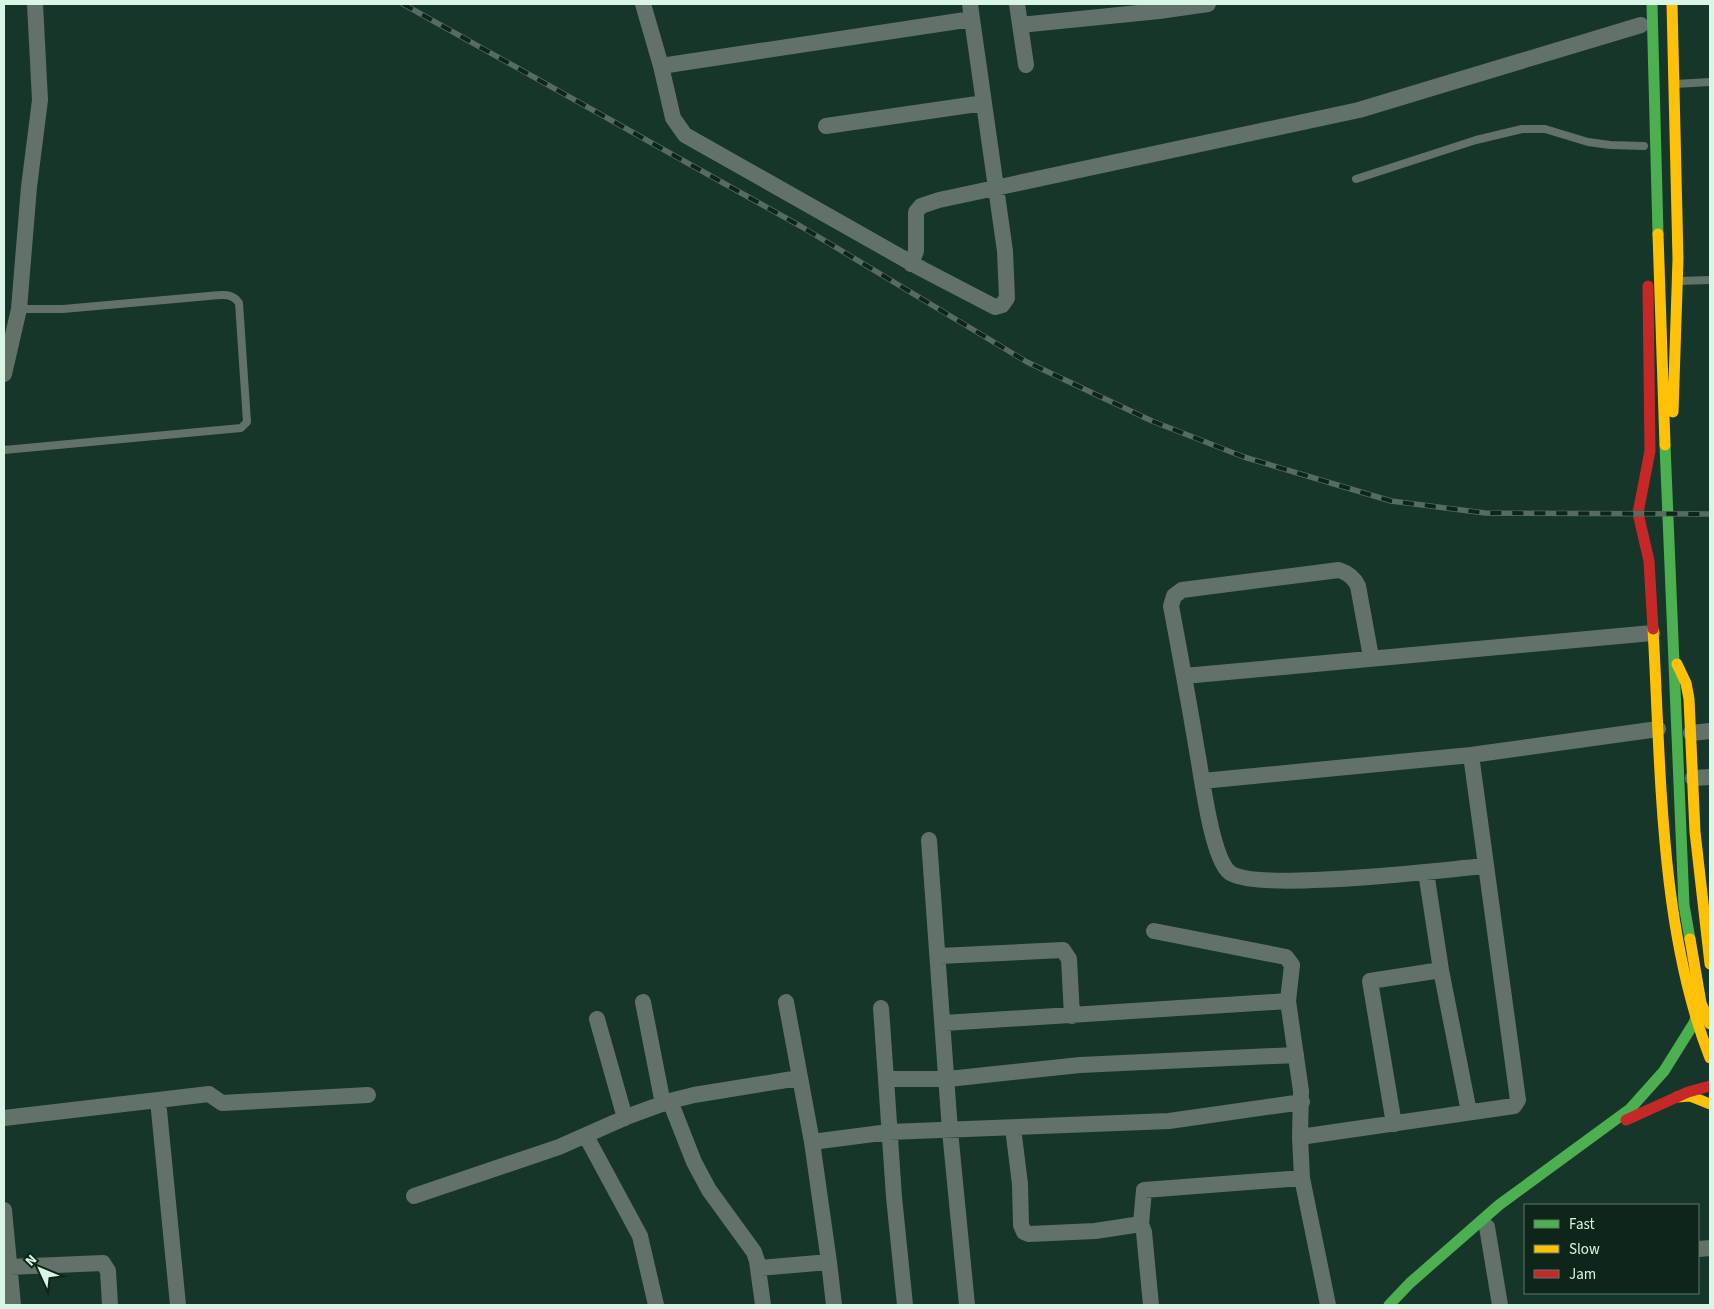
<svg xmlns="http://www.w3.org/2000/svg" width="1714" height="1309" font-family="'Source Sans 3',sans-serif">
  <rect width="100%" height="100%" fill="#153628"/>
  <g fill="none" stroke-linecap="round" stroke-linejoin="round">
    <path stroke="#627269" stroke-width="8" d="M1675,84l35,-2
      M1356,179l120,-39 46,-11h23l43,13 22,3 34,1
      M1679,281l31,-1
      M4,450l237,-22 6,-6 -8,-119c-7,-11 -19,-8 -30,-7l-146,13h-44"/>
    <path stroke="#627269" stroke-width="16" d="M643,4l18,62 311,-47 -2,-15
      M1017,4l9,61
      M1020,25l139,-14 49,-7
      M661,66l12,52 12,17 237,134 73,38 7,-2 5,-7 -2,-47 -33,-232
      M826,126l158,-23
      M911,264l5,-13v-39l5,-6 18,-6 420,-90 282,-85
      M4,374l15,-65 10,-122 11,-87 -5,-96
      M1371,657l-13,-71c-4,-9 -10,-13 -19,-16l-157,20 -8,6 -3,10c9,48 18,96 26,145 5,26 14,102 31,120 21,23 219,-2 258,-5
      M1184,676l468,-43
      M1691,733l19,-2
      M1693,778l17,-1
      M1202,781l269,-26 187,-26
      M929,840l21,291 17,174
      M1426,872l15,98 28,142
      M1154,931l132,26 6,8 -4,36 13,90 -1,46 2,41 26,127
      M939,956l124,-6 6,9 3,57
      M643,1002l20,102
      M786,1002l26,140 17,120
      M881,1008l5,71h62l132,-14 216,-10
      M597,1019l28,99
      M944,1023l344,-22
      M886,1079l8,118 11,108
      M158,1100l51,-6 13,9 146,-8
      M670,1101l24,-6 105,-17
      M4,1118l154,-18 20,205
      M1394,1124l-24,-143 71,-11
      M1013,1128l7,56 1,41 3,7 5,2 66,-3 46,-7
      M586,1136l54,100 16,69
      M1300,1137l214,-31 4,-6 -47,-345
      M812,1142l77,-10 280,-11 133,-19
      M414,1196l145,-49 70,-31 41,-15 24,61 15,28 45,62 3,9 6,44
      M4,1210l9,95
      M1487,1227l13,78
      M1699,1249l11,-1
      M9,1267l94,-4 5,8 2,34
      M758,1268l71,-6 5,43
      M1151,1305l-7,-73 -3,-8 3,-34 158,-12"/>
    <path stroke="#4caf50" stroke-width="11" d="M1652,4l6,230
      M1665,445l19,460 6,34
      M1389,1305l21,-22 89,-78 131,-96 34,-38 30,-48 4,-12"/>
    <path stroke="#ffc107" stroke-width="11" d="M1672,4l6,255 -5,153
      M1658,234l7,211
      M1653,629c8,138 6,299 57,429
      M1677,664l9,19 3,16 6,133 15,132
      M1690,939l11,64 9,21
      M1677,1097l13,-1 20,8"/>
    <path stroke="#c62828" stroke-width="11" d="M1648,286l2,165 -12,62 11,48 4,68
      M1626,1120l62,-28 22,-6"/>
    <g stroke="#566c62" stroke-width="5.5">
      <path id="rail" d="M403,4l399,223 225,135 125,59 92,36 147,44 94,12 225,1"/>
    </g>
    <use href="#rail" stroke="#0e2519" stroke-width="4" stroke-dasharray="11" stroke-linecap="butt"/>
  </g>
  <rect width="1714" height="1309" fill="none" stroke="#d9f5e5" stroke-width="10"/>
  <rect x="1524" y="1204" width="175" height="90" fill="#0e2519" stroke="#5f786b"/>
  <rect x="1534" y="1220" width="25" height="8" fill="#4caf50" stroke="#5f786b"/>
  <text x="1569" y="1229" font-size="15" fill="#d9f5e5">Fast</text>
  <rect x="1534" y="1245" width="25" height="8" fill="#ffc107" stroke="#5f786b"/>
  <text x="1569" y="1254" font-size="15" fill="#d9f5e5">Slow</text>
  <rect x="1534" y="1270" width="25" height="8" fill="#c62828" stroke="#5f786b"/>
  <text x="1569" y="1279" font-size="15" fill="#d9f5e5">Jam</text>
  <g transform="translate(40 1269) rotate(314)" stroke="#0e2519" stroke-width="4" paint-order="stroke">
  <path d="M0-4L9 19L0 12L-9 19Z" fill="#d9f5e5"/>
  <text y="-8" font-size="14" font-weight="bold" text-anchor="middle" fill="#d9f5e5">N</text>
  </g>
</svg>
